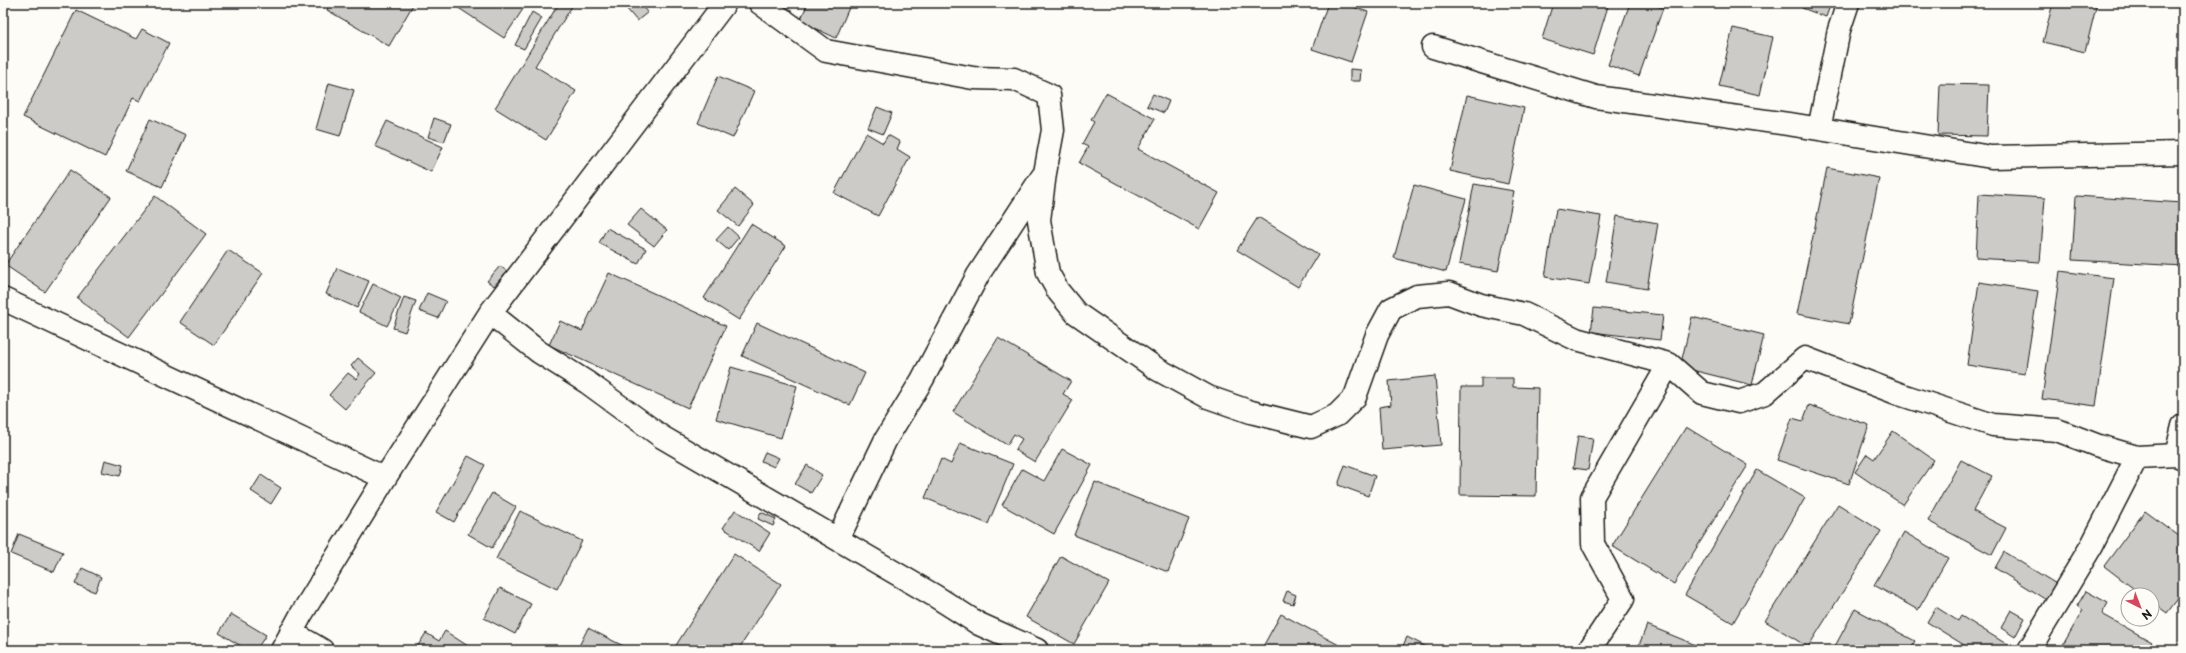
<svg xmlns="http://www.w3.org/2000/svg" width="2186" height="653" font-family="'Playpen Sans',sans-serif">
  <rect width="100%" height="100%" fill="#fdfcf7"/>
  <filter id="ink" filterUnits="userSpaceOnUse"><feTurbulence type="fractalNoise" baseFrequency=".025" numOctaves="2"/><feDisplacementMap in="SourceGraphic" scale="8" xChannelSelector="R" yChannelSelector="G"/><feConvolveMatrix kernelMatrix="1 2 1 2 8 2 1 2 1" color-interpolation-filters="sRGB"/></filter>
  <g filter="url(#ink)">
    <path fill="#cccbc8" stroke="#1c1c1c" d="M330,3h84l-25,43 -62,-36z
      M451,3h76l-23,35z
      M559,3h15l-39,63 41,25 -30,49 -51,-32z
      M632,3h8l8,9 -11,9 -11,-13z
      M808,3h43l-15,35 -36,-17z
      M1328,3h14l26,9 -17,50 -39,-13z
      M1553,3h56l-16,52 -51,-16z
      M1630,3h18l15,5 -24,68 -31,-11z
      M1803,3h28l-5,14 -24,-9z
      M2053,3h44l-12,49 -42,-10z
      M76,10l60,29 6,-10 27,14 -29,58 -7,-3 -28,59 -82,-40z
      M532,12l10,6 -18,31 -9,-4z
      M1733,28l40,9 -13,58 -41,-9z
      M1350,69l11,1 -1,11h-10z
      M718,76l36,15 -21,47 -35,-15z
      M329,83l25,7 -14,46 -24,-7z
      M1940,84l49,1 -2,51 -49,-1z
      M1106,93l49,26 -17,30 81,44 -20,36 -120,-66 9,-16 -6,-3 12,-22 -3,-2z
      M1153,94l16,7 -5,12 -17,-7z
      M1467,95l57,13 -16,76 -58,-13z
      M877,107l15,6 -9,21 -15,-6z
      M434,118l17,6 -7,18 -16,-5z
      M150,119l36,16 -24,52 -36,-16z
      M387,121l56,26 -12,25 -56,-26z
      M866,133l17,10 5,-8 12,7 -3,7 13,8 -32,59 -44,-23z
      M1827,168l52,10 -30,146 -52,-10z
      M70,170l41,27 -66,95 -40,-27z
      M1474,184l40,7 -16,80 -39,-7z
      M1414,185l52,14 -20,73 -52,-14z
      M735,189l19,16 -16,21 -20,-16z
      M1979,194l66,4 -5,64 -64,-4z
      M155,196l51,38 -77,103 -52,-39z
      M2076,196l107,7v63l-111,-6z
      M641,209l26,21 -13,16 -27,-21z
      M1556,209l45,7 -12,68 -44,-7z
      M1617,216l41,7 -11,66 -41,-7z
      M1258,217l60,37 -20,33 -61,-37z
      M751,224l35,22 -47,74 -35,-22z
      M728,227l11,10 -11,13 -12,-10z
      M607,228l39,21 -8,15 -39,-21z
      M228,250l35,23 -49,72 -34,-23z
      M500,266l7,5 -13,15 -7,-5z
      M337,268l32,13 -12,27 -31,-14z
      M2060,271l54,7 -18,128 -54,-7z
      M609,273l117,53 -38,82 -139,-63 11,-24 22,10z
      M1979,282l59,9 -13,83 -58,-9z
      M373,284l28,14 -14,28 -28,-14z
      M427,293l19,8 -8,17 -19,-7z
      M404,297l12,4 -11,31 -12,-4z
      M1594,308l69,7 -3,25 -69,-8z
      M1692,317l72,18 -12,50 -72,-18z
      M757,323l108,50 -15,32 -108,-49z
      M998,338l73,43 -8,13 10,6 -38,62 -20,-12 7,-11 -8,-5 -7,11 -54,-33z
      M358,358l18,15 -31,36 -16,-14 19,-22 8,6 4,-5 -9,-8z
      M731,367l66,19 -16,52 -65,-19z
      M1435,376l6,69 -59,5 -3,-43 12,-2 -2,-24z
      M1481,378h32v9l25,1 -2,108 -76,-1 1,-108h20z
      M1809,405l60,20 -20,59 -72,-24 15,-42 11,3z
      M1686,427l62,38 -74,119 -62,-38z
      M1893,431l41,29 -31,45 -48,-33 12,-18 7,5z
      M1578,436l15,2 -5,32 -15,-2z
      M960,443l53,21 -25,60 -63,-26 16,-39 10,5z
      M1062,449l30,16 -38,69 -52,-29 20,-36 22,12z
      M765,452l14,6 -5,9 -13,-6z
      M468,456l17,9 -31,57 -18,-10z
      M105,460l18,5 -3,11 -18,-4z
      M1961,460l31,16 -19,35 33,17 -14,27 -64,-34z
      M807,465l15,10 -11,18 -16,-9z
      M1345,465l30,11 -7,20 -30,-11z
      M1757,470l48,28 -72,125 -48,-28z
      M261,475l20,13 -10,16 -20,-13z
      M1095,482l94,37 -21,53 -94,-37z
      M492,493l24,14 -24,41 -24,-14z
      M1838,504l43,27 -73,116 -43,-26z
      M735,510l35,23 -11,18 -36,-23z
      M520,511l62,30 -25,48 -61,-30z
      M2145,511l38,28v53l-16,21 -15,-11v-7h-10l-38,-29z
      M761,512l15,7 -3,7 -15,-7z
      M1904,532l44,26 -30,52 -44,-25z
      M19,534l44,18 -9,20 -43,-18z
      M2004,552l54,33 -10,16 -53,-33z
      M734,554l47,30 -43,66h-65z
      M1061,556l48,27 -35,61 -48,-27z
      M82,568l19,9 -6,15 -20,-8z
      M500,588l31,16 -16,30 -31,-16z
      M1287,591l9,4 -3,9 -10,-3z
      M2086,591l22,12 -6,11 50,28 -5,8h-87l23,-40 -6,-4z
      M1936,607l22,14 3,-5 55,34h-44l-45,-28z
      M1855,609l60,32 -5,9h-77z
      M2011,610l14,8 -10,19 -14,-9z
      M231,614l35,21 -10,15h-8l-29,-17z
      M1281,614l58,31 -3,5h-75z
      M1647,625l61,25h-71z
      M588,628l43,22h-54z
      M445,631l29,19h-59l11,-17 13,8z
      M1407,637l26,13h-32z"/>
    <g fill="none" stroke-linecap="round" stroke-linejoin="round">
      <g stroke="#1c1c1c" stroke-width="25">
        <path id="minor" d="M760,3l66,48 147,27 41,1 35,16 4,35 -8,43 -6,47 9,53 10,18 18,22 81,56 51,28 43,15 60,15 26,-12 18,-18 22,-62 14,-26 26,-13 32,-3 32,12 43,9 52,25 93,25 33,29 37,9 26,-9 40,-35 94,36 94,31 64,5 39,15 41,12 39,-2 7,3
          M1433,47l163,50 199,28 196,32 192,-4
          M1819,129l20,-99 9,-27
          M3,299l382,179
          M490,313l49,39 49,31 74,54 273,159 44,28 58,26
          M2176,455l7,-29
          M838,539l48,-100 36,-59 56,-105 64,-98
          M291,632l31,18
          M282,650l19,-35 84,-137 105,-165 235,-310
          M1589,650l34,-51 -30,-55 -1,-47 77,-133
          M2029,650l63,-105 45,-88"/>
      </g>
      <use href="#minor" stroke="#fdfcf7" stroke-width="22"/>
    </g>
  </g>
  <rect width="2186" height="653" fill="none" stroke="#fdfcf7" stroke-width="16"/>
  <rect x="8" y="8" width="2170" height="637" fill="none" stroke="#1c1c1c" stroke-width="1.5" filter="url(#ink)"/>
  <g transform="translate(2140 607) rotate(138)"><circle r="19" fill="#fdfcf7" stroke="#a3a29f"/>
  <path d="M0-3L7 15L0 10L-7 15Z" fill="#d1495b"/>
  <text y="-6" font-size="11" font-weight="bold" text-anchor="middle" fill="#1c1c1c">N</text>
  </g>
</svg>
